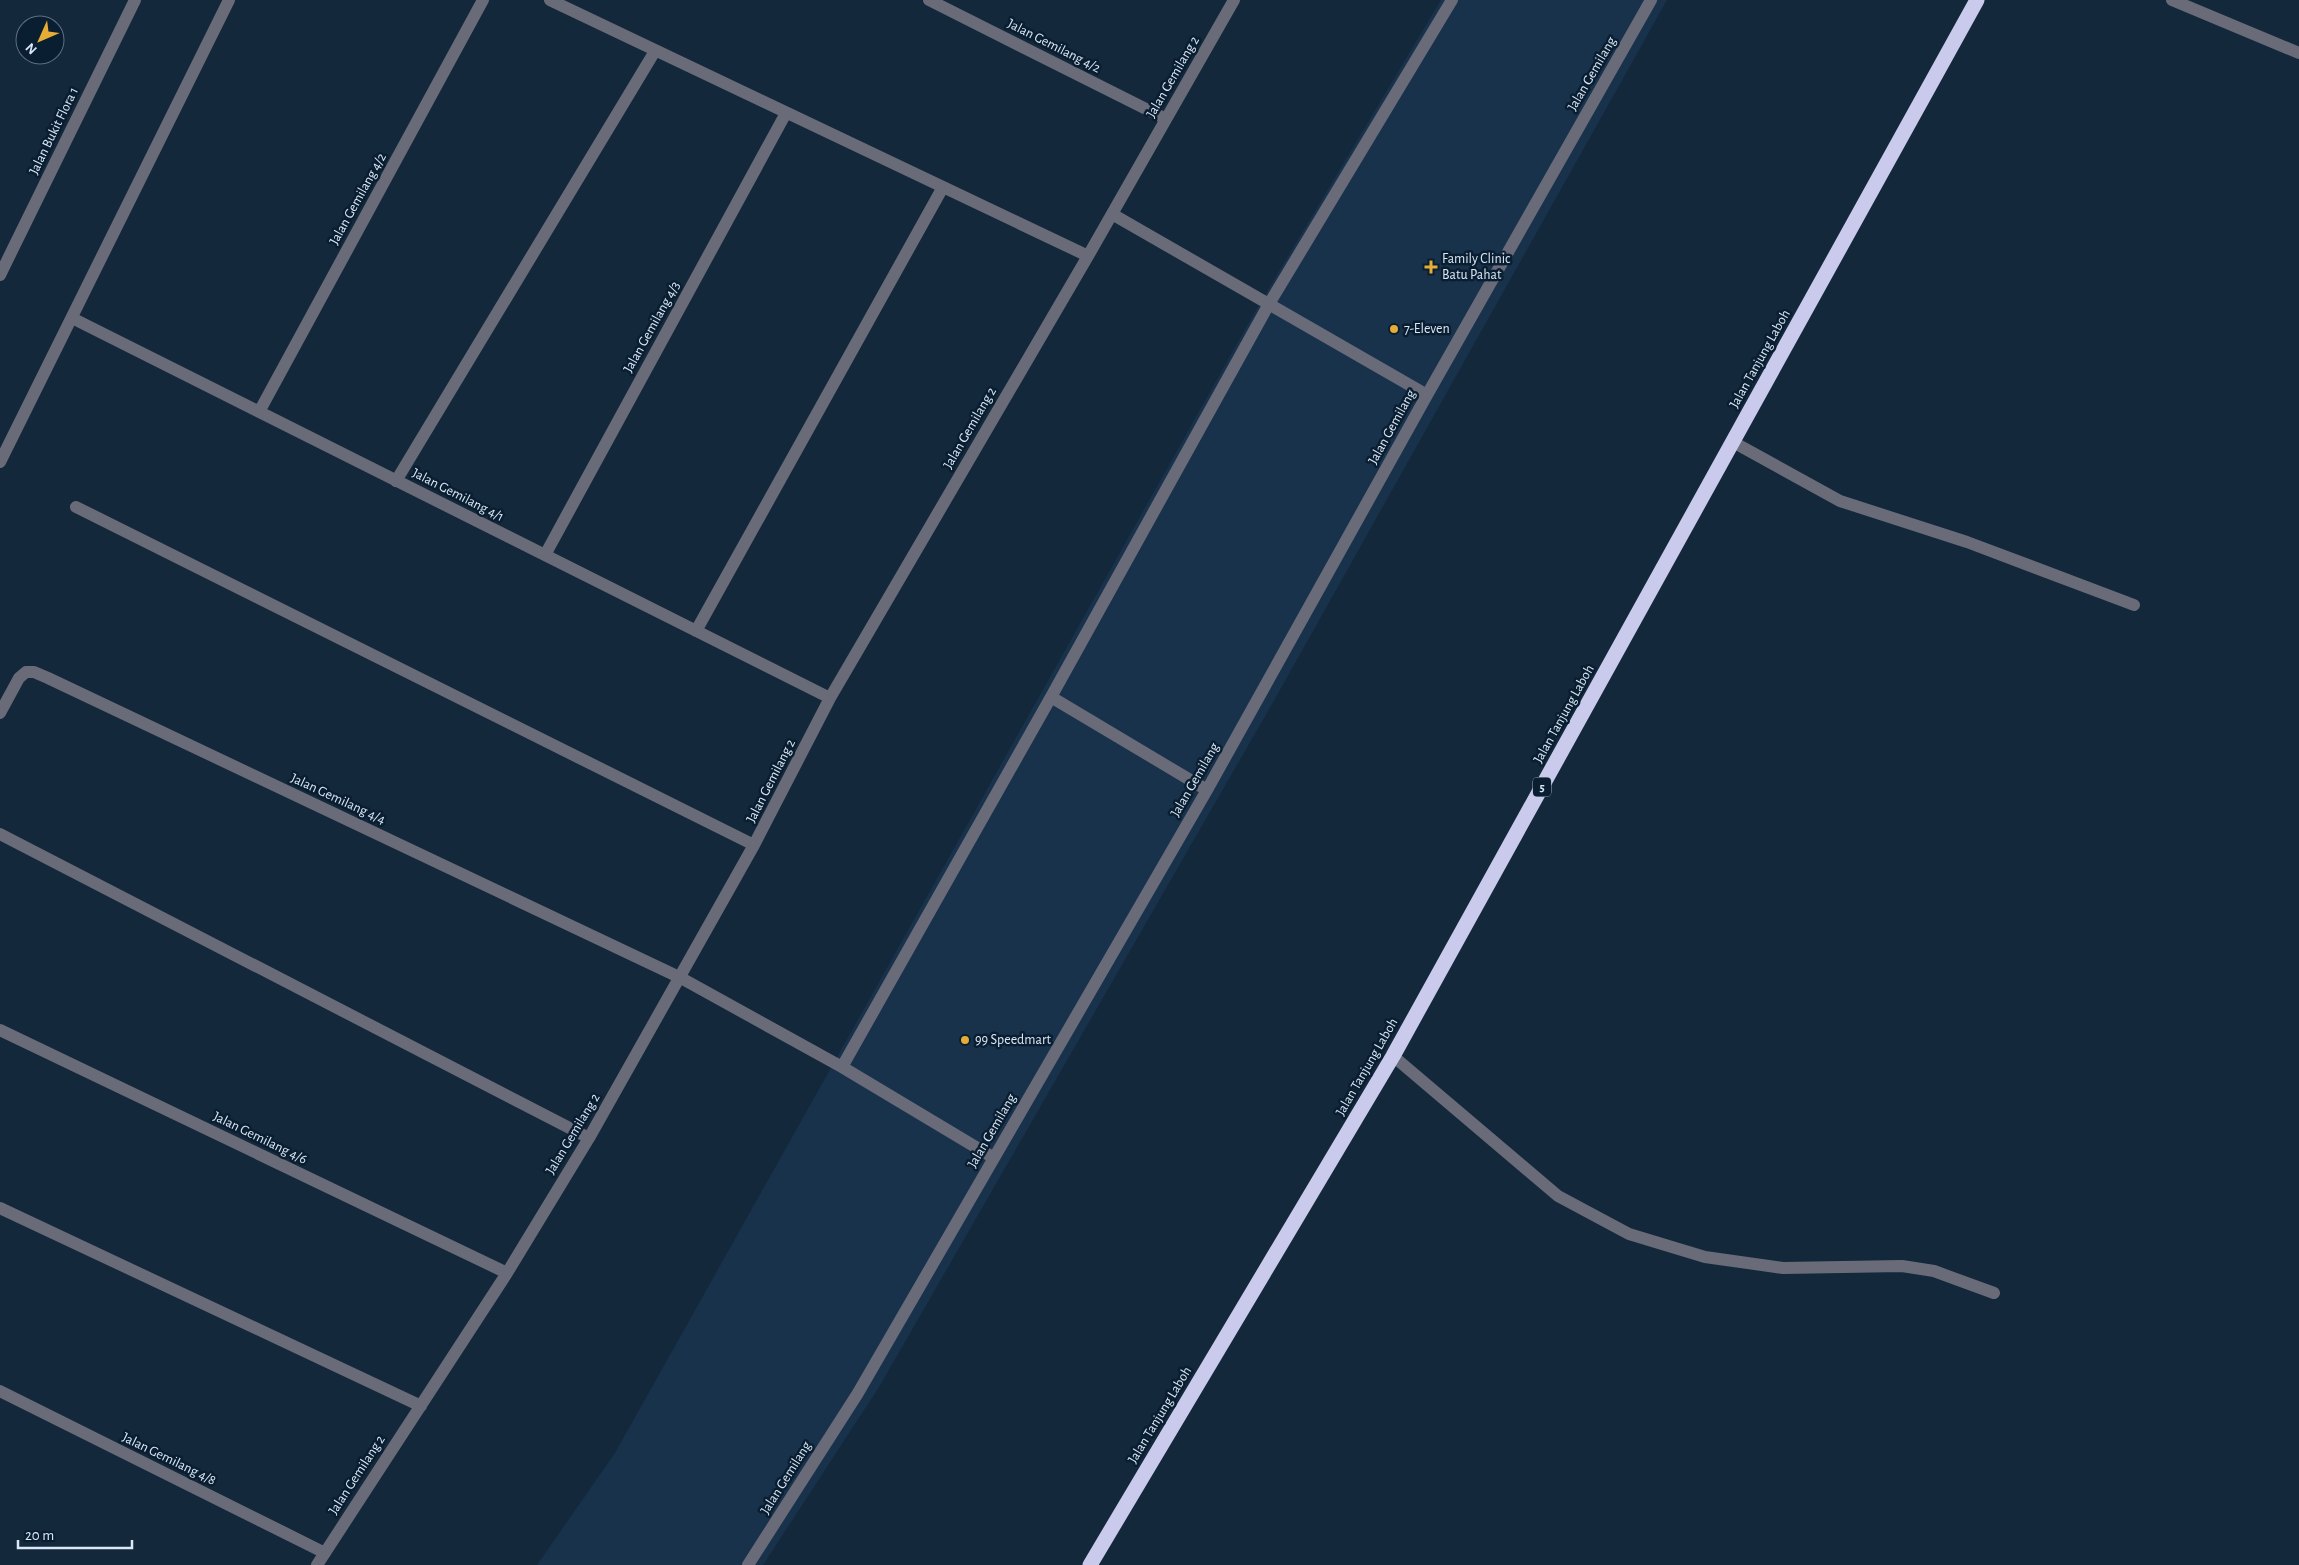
<svg xmlns="http://www.w3.org/2000/svg" width="2299" height="1565" font-family="'Alegreya Sans',sans-serif">
  <rect width="100%" height="100%" fill="#14283c"/>
  <path fill="#19324b" d="M1441,0h226l-391,697 -397,690 -116,178h-226l78,-112 641,-1143z"/>
  <g fill="none" stroke-linecap="round" stroke-linejoin="round">
    <path stroke="#6a6b78" stroke-width="12" d="M550,0l538,256
      M929,0l237,119
      M2172,0l127,53
      M1112,214l315,181
      M0,275l135,-275
      M72,318l758,380
      M259,412l224,-412
      M1733,442l107,59 127,41 167,63
      M0,462l229,-462
      M396,481l259,-430
      M76,507l678,338
      M545,555l241,-442
      M696,631l247,-444
      M1051,697l156,93
      M0,713l19,-35 7,-6h8l14,6 633,300 161,89 152,91
      M0,834l589,304
      M0,1030l507,243
      M1393,1056l165,140 71,38 76,23 78,11 119,-2 32,5 60,22
      M842,1067l209,-370 218,-393 183,-304
      M0,1208l421,198
      M0,1391l325,162
      M317,1565l190,-292 82,-135 165,-293 76,-147 258,-442 146,-256
      M748,1565l110,-172 349,-603 220,-395 224,-395"/>
    <path stroke="#c9caec" stroke-width="15" d="M1090,1565l303,-509 584,-1056"/>
  </g>
  <g fill="#e5ad36" stroke="#0a1e32" stroke-width="2">
    <path d="M1428.5 259.5h5v5h5v5h-5v5h-5v-5h-5v-5h5z"/>
    <circle cx="1394" cy="329" r="5"/>
    <circle cx="965" cy="1040" r="5"/>
  </g>
  <g text-anchor="middle" dominant-baseline="central" stroke-width="5" stroke-linejoin="round" paint-order="stroke">
    <rect fill="#0a1e32" stroke="#9cabba" stroke-width="1" x="1533" y="777.5" width="18" height="19" rx="4"/>
    <g font-size="12" font-weight="bold" fill="#dae7f5">
      <text x="1542" y="787">5</text>
    </g>
    <g font-size="14" fill="#dae7f5" stroke="#0a1e32">
      <text transform="translate(1054 46) rotate(27)">Jalan Gemilang 4/2</text>
      <text transform="translate(1592 74) rotate(-60)">Jalan Gemilang</text>
      <text transform="translate(1173 77) rotate(-60)">Jalan Gemilang 2</text>
      <text transform="translate(54 131) rotate(-64)">Jalan Bukit Flora 1</text>
      <text transform="translate(358 199) rotate(-61)">Jalan Gemilang 4/2</text>
      <text transform="translate(652 327) rotate(-61)">Jalan Gemilang 4/3</text>
      <text transform="translate(1760 359) rotate(-61)">Jalan Tanjung Laboh</text>
      <text transform="translate(1392 427) rotate(-61)">Jalan Gemilang</text>
      <text transform="translate(970 428) rotate(-60)">Jalan Gemilang 2</text>
      <text transform="translate(458 495) rotate(27)">Jalan Gemilang 4/1</text>
      <text transform="translate(1564 714) rotate(-61)">Jalan Tanjung Laboh</text>
      <text transform="translate(1195 780) rotate(-60)">Jalan Gemilang</text>
      <text transform="translate(771 781) rotate(-63)">Jalan Gemilang 2</text>
      <text transform="translate(338 799) rotate(25)">Jalan Gemilang 4/4</text>
      <text transform="translate(1367 1067) rotate(-60)">Jalan Tanjung Laboh</text>
      <text transform="translate(992 1131) rotate(-60)">Jalan Gemilang</text>
      <text transform="translate(573 1134) rotate(-59)">Jalan Gemilang 2</text>
      <text transform="translate(260 1138) rotate(26)">Jalan Gemilang 4/6</text>
      <text transform="translate(1160 1415) rotate(-59)">Jalan Tanjung Laboh</text>
      <text transform="translate(169 1459) rotate(26)">Jalan Gemilang 4/8</text>
      <text transform="translate(357 1475) rotate(-57)">Jalan Gemilang 2</text>
      <text transform="translate(786 1478) rotate(-58)">Jalan Gemilang</text>
    </g>
    <g font-size="14" fill="#dae7f5" stroke="#0a1e32" text-anchor="start">
      <text x="1442" y="259">Family Clinic<tspan x="1442" dy="16">Batu Pahat</tspan></text>
      <text x="1404" y="329">7-Eleven</text>
      <text x="975" y="1040">99 Speedmart</text>
    </g>
  </g>
  <g transform="translate(40 40) rotate(225)"><circle r="24" fill="#0a1e32" stroke="#5d6e80"/>
  <path d="M0-4L9 19L0 12L-9 19Z" fill="#e5ad36"/>
  <text y="-8" font-size="14" font-weight="bold" text-anchor="middle" fill="#dae7f5">N</text>
  </g>
  <path d="M18 1540v8h114v-8" fill="none" stroke="#dae7f5" stroke-width="2.5"/>
  <text x="25" y="1540" font-size="15" fill="#dae7f5" stroke="#0a1e32" stroke-width="4" paint-order="stroke">20 m</text>
</svg>
